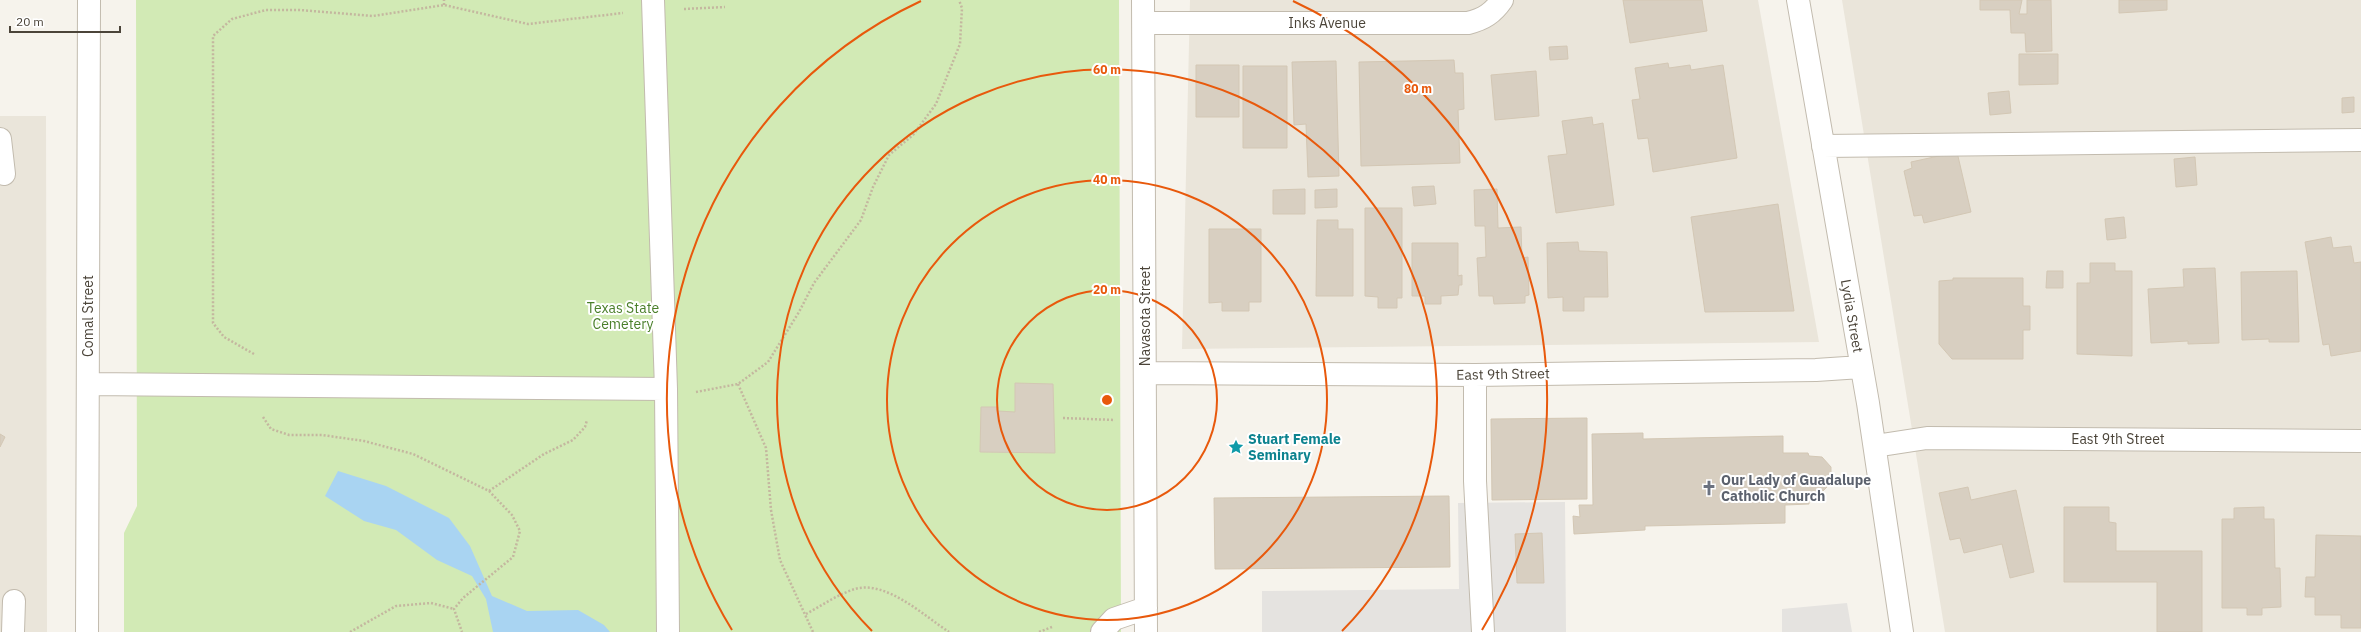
<svg xmlns="http://www.w3.org/2000/svg" width="2361" height="632" font-family="'IBM Plex Sans',sans-serif">
  <rect width="100%" height="100%" fill="#f6f3ec"/>
  <path fill="#eae5da" d="M1190,0h568l61,342 -637,7z
    M1842,0h519v632h-416z
    M0,116h46l1,516h-47z"/>
  <path fill="#d2eab5" d="M136,0h983l2,632h-997v-99l13,-27z"/>
  <path fill="#e5e3e0" d="M1565,502l1,130h-304v-41l197,-2 -1,-86z
    M1847,603l5,29h-70v-23z"/>
  <path fill="#a9d4f2" d="M338,471l48,15 63,32 21,28 22,50 35,15 51,-1 26,15 6,7h-117l-7,-33 -14,-23 -35,-16 -41,-30 -32,-9 -39,-25z"/>
  <path fill="#d8cfc1" stroke="#d3c7b4" d="M1623,0h79l5,31 -77,12z
    M1980,0h42l-3,14h8v-14h24l1,51 -26,1 -1,-19h-14l-1,-23h-30z
    M2119,0h48v10l-48,3z
    M1567,46l1,13 -18,1 -1,-13z
    M2019,54h39v30l-39,1z
    M1454,60l1,13h8l1,36 -6,1 2,53 -99,3 -2,-104z
    M1336,61l3,115 -31,1 -2,-53 -12,1 -2,-63z
    M1668,63l1,5 21,-3 1,5 32,-5 14,93 -84,14 -5,-34 -10,1 -6,-39 8,-1 -5,-31z
    M1196,65h43v52h-43z
    M1243,66h44v82h-44z
    M1536,71l3,45 -44,4 -4,-45z
    M2009,91l2,22 -21,2 -2,-22z
    M2354,97v15l-12,1v-15z
    M1592,117l1,8 10,-2 11,82 -58,8 -8,-57 19,-2 -5,-33z
    M1957,152l14,60 -47,11 -2,-8 -8,1 -10,-45 8,-3 -1,-6z
    M2195,157l2,28 -21,2 -2,-28z
    M1434,186l2,18 -22,2 -2,-19z
    M1305,189v25h-32v-24z
    M1337,189v18l-22,1v-18z
    M1497,189l1,39 23,-1 1,31 6,-1 1,38 -4,1v7l-31,1 -1,-8h-14l-2,-38 9,-1 -1,-31h-10l-1,-36z
    M1778,204l16,107 -89,1 -14,-95z
    M1365,208h37v90h-5v10h-19v-11l-13,-1z
    M2124,217l2,21 -19,2 -2,-21z
    M1317,220h21v9h15v67h-37z
    M1209,229h52v73h-12v9h-27v-9l-13,1z
    M2331,237l2,11 18,-2 3,17 7,-1v89l-30,5 -2,-12 -6,1 -18,-103z
    M1578,242l1,9 28,1 1,45h-24v14h-21v-14l-15,1 -1,-55z
    M1412,243h46v33l4,-1v10h-3l-1,10 -17,1v8h-16v-8h-13z
    M2090,263h25v8h17v85l-55,-2v-71h13z
    M2215,268l4,75 -31,1v-3l-37,2 -3,-54 36,-2 -1,-18z
    M2047,271h16v17h-17z
    M2297,271l2,71h-30v-3l-27,1 -1,-68z
    M1953,278h70v28h7v24h-7v29h-71l-13,-15v-63l14,-1z
    M1015,383l38,1 2,69 -75,-1 1,-45h17v4l17,1z
    M1587,418v81l-95,1 -1,-81z
    M1643,433v6l140,-3v17h25l1,3 13,1 9,10v16l-9,9 -13,1v11l-24,1v18l-140,3v4l-71,4 -1,-18 7,1 -1,-12h14l-1,-71z
    M0,434l5,3 -5,10z
    M1968,487l3,13 45,-10 18,82 -24,6 -8,-34 -38,9 -4,-15 -10,2 -11,-47z
    M1449,496l1,71 -235,2 -1,-71z
    M2064,507h45v15l7,1v28h86v81h-45v-50h-93z
    M2264,507v12h10l1,49h5l1,39 -19,1v7h-15v-7h-25v-89h12v-11z
    M1542,533l2,50h-27l-2,-49z
    M2316,535l45,1v92h-20v-13h-26v-18h-10l1,-20h9z"/>
  <g fill="none" stroke-linecap="round" stroke-linejoin="round">
    <g stroke="#c2bbae" stroke-width="24">
      <path id="minor" d="M653,0l13,389 2,243
        M1143,0l3,632
        M1798,0l70,403 34,229
        M1144,23h324c16,-4 25,-10 34,-23
        M0,139l4,35
        M1823,146l538,-6
        M1145,373l330,2 341,-5 45,-3
        M1475,375v106l8,151
        M88,384l578,5
        M1875,446l52,-8 434,3
        M13,632l1,-31
        M87,632l2,-632
        M1102,632l12,-13 32,-11"/>
    </g>
    <path stroke="#c4b79f" stroke-width="2.5" stroke-dasharray="2 2" stroke-linecap="butt" d="M444,5v-5
      M684,9l41,-2
      M254,354l-30,-17 -11,-14v-287l19,-17 34,-9h34l73,6 71,-11 84,19 95,-11
      M738,384l28,64 5,62 9,50 33,72
      M696,392l42,-8 30,-22 31,-50 15,-29 47,-63 12,-33 16,-32 24,-20 23,-31 24,-60 2,-36 -3,-8
      M263,417l8,12 18,6h33l42,6 49,13 76,37 23,24 8,16 -7,26 -50,41 -9,11 8,23
      M1063,418l52,2
      M489,491l55,-37 29,-14 12,-13 2,-7
      M806,614c15,-8 32,-20 49,-25 31,-9 68,26 94,43
      M350,632l46,-26 35,-3 23,6
      M1039,632l13,-5"/>
    <use href="#minor" stroke="#fff" stroke-width="22"/>
  </g>
  <g fill="none" stroke="#e8590c" stroke-width="2">
    <circle cx="1107" cy="400" r="110"/>
    <circle cx="1107" cy="400" r="220"/>
    <path d="M872 631A330 330 0 1 1 1342 631"/>
    <path d="M732 630A440 440 0 0 1 921 1M1293 1A440 440 0 0 1 1482 630"/>
  </g>
  <defs>
    <g id="sight-bare" transform="scale(1.2)"><path d="M0-6L1.8-2.2L6-1.7L2.9 1.2L3.7 5.4L0 3.3L-3.7 5.4L-2.9 1.2L-6-1.7L-1.8-2.2Z" fill="#0f9aa8" stroke="#fff" stroke-width="2.5" paint-order="stroke"/></g>
    <g id="church-bare" transform="scale(1.2)"><path d="M-1.2-6h2.4v3.5h3.3v2.4h-3.3V6h-2.4V-.1h-3.3v-2.4h3.3Z" fill="#6b7280" stroke="#fff" stroke-width="2.5" paint-order="stroke"/></g>
  </defs>
  <g fill-rule="evenodd">
    <use href="#sight-bare" x="1236" y="447"/>
    <use href="#church-bare" x="1709" y="488"/>
  </g>
  <g text-anchor="middle" dominant-baseline="central" stroke-width="4" stroke-linejoin="round" paint-order="stroke">
    <g font-size="14" fill="#4b4439" stroke="#fff">
      <text x="1327" y="23">Inks Avenue</text>
      <text transform="translate(88 316) rotate(-90)">Comal Street</text>
      <text transform="translate(1145 316) rotate(-90)">Navasota Street</text>
      <text transform="translate(1852 316) rotate(80)">Lydia Street</text>
      <text transform="translate(1503 374) rotate(-1)">East 9th Street</text>
      <text x="2118" y="439">East 9th Street</text>
    </g>
    <g font-size="14" fill="#4a7f2a" stroke="#fff">
      <text x="623" y="308">Texas State<tspan x="623" dy="16">Cemetery</tspan></text>
    </g>
    <g font-size="14" font-weight="bold" fill="#0d838f" stroke="#fff" text-anchor="start">
      <text x="1248" y="439">Stuart Female<tspan x="1248" dy="16">Seminary</tspan></text>
    </g>
    <g font-size="14" font-weight="bold" fill="#5b616d" stroke="#fff" text-anchor="start">
      <text x="1721" y="480">Our Lady of Guadalupe<tspan x="1721" dy="16">Catholic Church</tspan></text>
    </g>
  </g>
  <circle cx="1107" cy="400" r="6" fill="#e8590c" stroke="#fff" stroke-width="2"/>
  <g font-size="12" text-anchor="middle" font-weight="bold" fill="#e8590c" stroke="#fff" stroke-width="4" stroke-linejoin="round" paint-order="stroke">
    <text x="1107" y="74">60 m</text>
    <text x="1418" y="93">80 m</text>
    <text x="1107" y="184">40 m</text>
    <text x="1107" y="294">20 m</text>
  </g>
  <path d="M10 26v6h110v-6" fill="none" stroke="#4b4439" stroke-width="2"/>
  <text x="16" y="26" font-size="12" fill="#4b4439" stroke="#ffffff" stroke-width="3" paint-order="stroke">20 m</text>
</svg>
